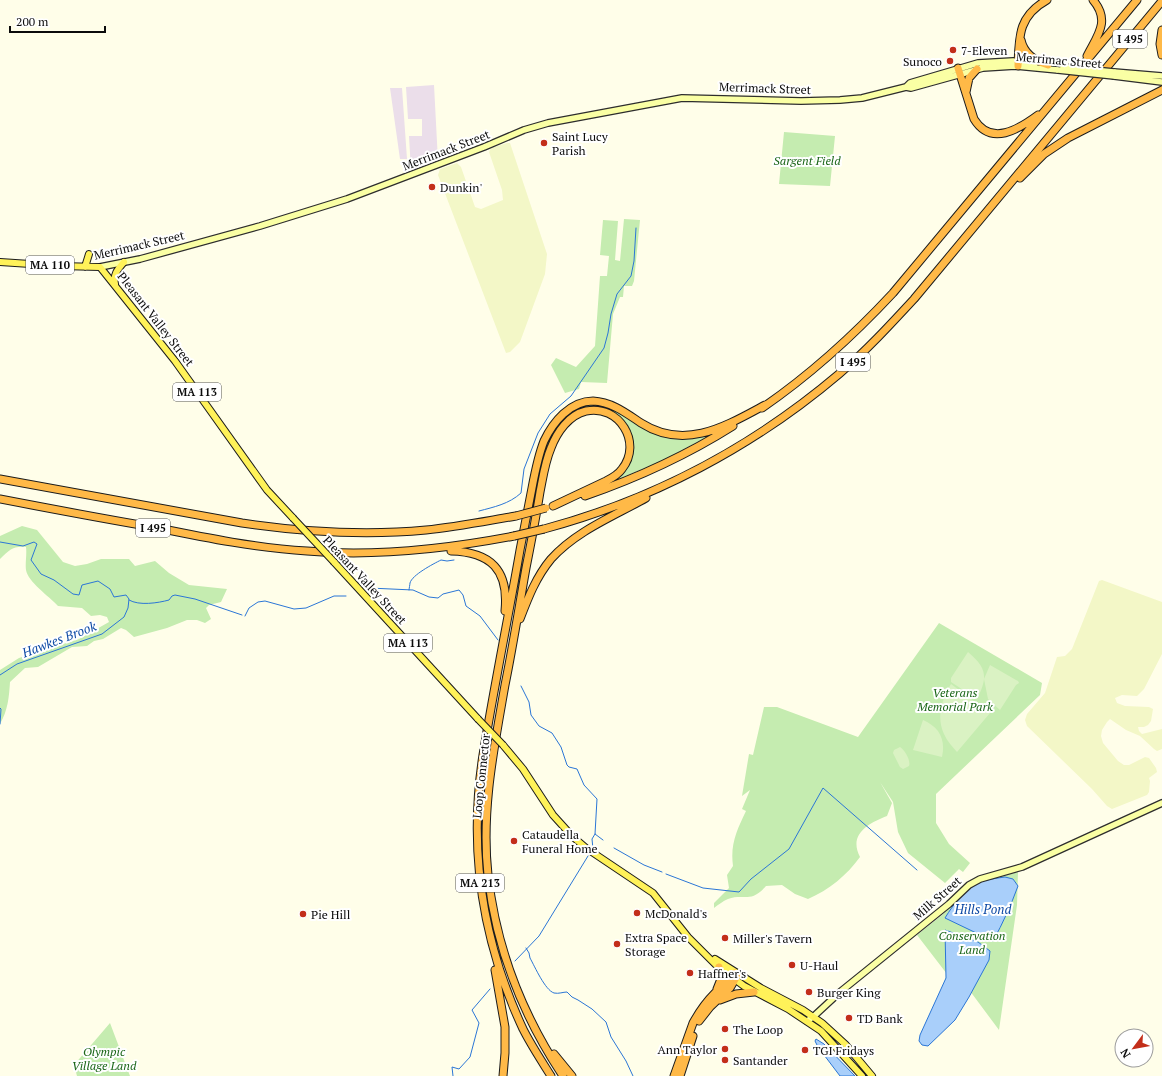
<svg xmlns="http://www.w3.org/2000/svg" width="1162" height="1076" font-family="'PT Serif',serif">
  <rect width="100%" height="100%" fill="#fffee9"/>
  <path fill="#ebdeea" d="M434,85l4,76 -26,11 -1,-1 -2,-35h13v-17h-14l-2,-32z
    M390,88h12l5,71h-7z"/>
  <path fill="#f3f7c7" d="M507,143h3l37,111 -2,20 -25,68 -10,10 -4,1 -68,-178 2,-6 17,-6 4,4 14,40 6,2 22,-9 -1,-10 -13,-38 2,-4z
    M1102,580l60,22v52l-18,35 -7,7 -15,-1 -7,3 2,5 8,3 24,1 4,2 -2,12 -3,4 -4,2h-6l1,4 3,3 20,-5v20l-5,2 -3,-2 -14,-13 -14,-6 -16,-11 -3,3 -5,8 -1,6 2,7 15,18 6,4h5l16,-8 4,1 7,10 1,4 -8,6 1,3 -1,11 -2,3 -35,14 -5,-3 -15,-17 -65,-63 -2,-6 2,-6 18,-21 12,-36 8,-1 7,-7 27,-68z"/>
  <path fill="#c5ecb0" d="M784,132l51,4 -5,50 -51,-2z
    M624,219l16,1 -6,61 -2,5h-8l-1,11h-3l-7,17 -6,69 -26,-1 -2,7 -14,4 -14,-28 5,-7 20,9 19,-21 5,-70h7l2,-20 -9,-1 3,-35 15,1 -3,39 5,1z
    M586,404h10l12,2 60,31 11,2 11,-1 22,-4 -48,26 -62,26 7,-4 22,-28 -11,-34 -31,-10 -28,17 -25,78 -6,2 8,-43 9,-27 22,-26z
    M22,526l15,4 26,32 12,4 12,-2 14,-5h28l6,7 20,-5 14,12 20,12 38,4 -6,13 -12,3 -3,3 5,11 -6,4 -8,-3h-10l-20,8 -33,9 -8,-7 -5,-2 -18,11 -9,2 -7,5 -15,1 -34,20 -13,1 -15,14c-1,15 -2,28 -10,42v-54l19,-12 60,-19 30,-17 -2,-5 -7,-2 -9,1 -9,-8 -24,-2c-9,-10 -30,-24 -32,-36 -1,-7 1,-15 0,-23 -14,-1 -16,3 -26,12v-23z
    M939,623l103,60 -2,12 -104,99v29l13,21 21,19 -7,9 -4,-3 -14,14 -37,-30 -10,-21 -5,-30 -13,-20 12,21 -5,13c-18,7 -39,18 -27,41 -13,18 -31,33 -52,42l-13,-5 -13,-9 -16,1c-16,18 -22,7 -38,13 -5,2 -10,6 -14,9v-5l15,-15 -2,-13 6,-9c-3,-22 4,-36 13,-55l-4,-2 8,-19 -8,6 7,-42 4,1 11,-48h13l81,30z
    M1018,872l-1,33 -18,125 -29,-39 -27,-5 4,-12 -30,-39 25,-20 28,-27 11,-6z
    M110,1023l20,53h-53l-3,-11z"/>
  <path fill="#daf2c3" d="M968,652c19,16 20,25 9,47l-26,-17v-4z
    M990,665l26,15 2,1 1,2 -3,2 -16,25 -12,-11 -4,-20z
    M951,684l39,29 -33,39c-5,-6 -10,-11 -13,-18 -8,-17 -2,-35 7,-50z
    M923,720c16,7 23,19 19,37l-29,-7z
    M900,747c5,3 11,14 9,19l-6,3 -3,-2 -7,-14 1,-3z"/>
  <path fill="#a9cffa" stroke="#2b76d6" d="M1005,877l8,2 5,7c-7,19 -15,37 -25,55l-48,-23c9,-15 21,-30 38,-37 7,-2 15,-3 22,-4z
    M945,930l33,12 12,9 -1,9 -20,37 -14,23 -27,26 -6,-1 -3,-4 1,-6 26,-57z
    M816,1039l8,5 31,32h-15l-22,-29 -3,-6z"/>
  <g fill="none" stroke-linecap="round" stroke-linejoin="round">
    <path stroke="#2b76d6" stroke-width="1" d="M479,511c15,-4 30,-7 42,-18l3,-24 14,-36 12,-19 21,-18 33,-48 4,-15 3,-19 6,-20 14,-18 3,-15 2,-33
      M0,542l23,4 11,-4 3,2 -6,16 10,14 13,6 19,14 6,1 3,-10 16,-4 12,8 4,8 12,-2 3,4 -1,9 -4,9 -22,17 -85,30 -17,11
      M369,588l44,2 16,7 9,1 5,-4 16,-4 4,5 3,11 14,10 18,24
      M409,590c0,-1 1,-6 1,-7 2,-8 23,-19 31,-23l6,1 7,-1
      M129,600c10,6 29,3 40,0l3,-4 3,-1 20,4 47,16
      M245,616l4,-8 9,-6 7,-1 29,8 12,-1 28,-12h12
      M521,686l8,16 2,13 8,11 13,7 9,14 6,18 2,2 8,2 7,16 13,14 -2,35 8,6
      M0,708l1,1 -1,15
      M614,848l30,17 18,7
      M593,849l-1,-10 3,-5
      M666,874l37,14 36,4 12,-13 38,-30 34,-61 94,82
      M526,948l3,5 1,5c5,9 15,32 24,35 5,1 9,-1 13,-1l5,5 6,3 14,9 14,13 5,15 15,24 7,15
      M515,961l24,-25 49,-80
      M453,1076l-1,-9 7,2 11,-12 9,-34 -7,-13 18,-21"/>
    <g stroke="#2d2d2d" stroke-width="8">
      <path id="secondary" d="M1114,72l48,4
        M1114,76l48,6
        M906,87l4,-4 68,-20 35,-2 22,3
        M100,267l40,-8 120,-33 87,-27 137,-52 40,-17 24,-7 134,-25 119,3 39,-1 22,-2 44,-11 5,1 72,-20 32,-2 43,4
        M807,1021l6,-4 27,-25 109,-88 20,-19 11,-6 42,-12 140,-64"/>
    </g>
    <g stroke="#1c1c1c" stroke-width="8">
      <path id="primary" d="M0,262l60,4 40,1 75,94 92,129 26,28
        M85,267l4,-13
        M115,284c-2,-9 2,-14 9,-22
        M334,562l144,157
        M503,745l20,24 30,46 19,21 14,12 67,45 35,44 29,29 27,20 44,23 33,22 41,45
        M715,959l46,29 42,22 19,13 24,22 26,31"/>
    </g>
    <g stroke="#1c1c1c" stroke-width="9">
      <path id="highway" d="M1162,30l-2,14 2,11
        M1021,40c3,14 14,21 27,25
        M1087,56c10,-20 24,-35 6,-56
        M1018,66c1,-29 0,-50 29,-66
        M958,68l16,51c17,28 45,10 64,-4
        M966,92l3,-14 8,-9
        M1020,178l24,-24 24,-16 94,-48
        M762,408c48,-33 91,-72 131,-115l244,-293
        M0,479l242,44c61,9 122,13 184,7 30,-3 60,-9 90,-14
        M585,496c52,-18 102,-41 148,-70
        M0,499c52,10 105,20 158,29 49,10 99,20 149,23 70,6 139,-2 207,-15
        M553,506l53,-25c6,-3 12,-6 16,-12 21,-26 -3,-65 -36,-58 -17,4 -29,21 -35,37 -6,14 -8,29 -11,44 -4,25 -9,51 -14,76 -7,39 -13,78 -21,117 -11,63 -24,126 -17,190 8,72 35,141 75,201
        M544,529c108,-29 209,-82 295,-155 27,-23 51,-49 75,-75l248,-298
        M451,551c40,1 58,19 54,60
        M520,619c8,-21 16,-42 31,-60 25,-28 63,-43 95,-61
        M495,970l10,57v26l-2,23
        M717,989l4,-10 -2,-12
        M720,1000l16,-6 18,-2
        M699,1021l11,-14 20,-19 7,-12
        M554,1054l18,22
        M551,1076c-10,-16 -20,-31 -28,-47 -41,-88 -55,-178 -40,-274 11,-68 25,-136 37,-205 4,-21 8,-41 12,-62 3,-16 6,-32 12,-47 9,-19 26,-40 49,-40 19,1 33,12 48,22 44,28 85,3 124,-18
        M674,1076l19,-53c6,-11 13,-21 22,-30 7,-7 15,-12 20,-20
        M680,1076l13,-40"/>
    </g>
    <use href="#secondary" stroke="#faffa4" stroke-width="5.5"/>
    <use href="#primary" stroke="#fff259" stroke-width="6"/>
    <use href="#highway" stroke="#ffb947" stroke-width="7"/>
    <g stroke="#2d2d2d" stroke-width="8" stroke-linecap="butt">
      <path id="secondary-bridge" d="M1063,67l51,5
        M1058,70l56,6"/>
    </g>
    <g stroke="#1c1c1c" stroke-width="8" stroke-linecap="butt">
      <path id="primary-bridge" d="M293,518l41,44
        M478,719l25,26"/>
    </g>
    <g stroke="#1c1c1c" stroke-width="9" stroke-linecap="butt">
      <path id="highway-bridge" d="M516,516l30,-8
        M514,536l30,-7"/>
    </g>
    <use href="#secondary-bridge" stroke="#faffa4" stroke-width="5.5"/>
    <use href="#primary-bridge" stroke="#fff259" stroke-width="6"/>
    <use href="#highway-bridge" stroke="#ffb947" stroke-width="7"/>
  </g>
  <g fill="#c32e1a" stroke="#fff" stroke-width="1.5">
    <circle cx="953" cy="50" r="4"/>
    <circle cx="950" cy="61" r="4"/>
    <circle cx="544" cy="143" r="4"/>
    <circle cx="432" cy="187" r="4"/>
    <circle cx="514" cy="841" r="4"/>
    <circle cx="637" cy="913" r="4"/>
    <circle cx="303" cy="914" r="4"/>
    <circle cx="725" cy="938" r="4"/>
    <circle cx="617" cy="944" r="4"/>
    <circle cx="792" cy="965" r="4"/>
    <circle cx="690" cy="973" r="4"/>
    <circle cx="809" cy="992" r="4"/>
    <circle cx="849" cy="1018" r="4"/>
    <circle cx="725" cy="1029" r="4"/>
    <circle cx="725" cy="1049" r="4"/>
    <circle cx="805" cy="1050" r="4"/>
    <circle cx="725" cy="1060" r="4"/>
  </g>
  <g text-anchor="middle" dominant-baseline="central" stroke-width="4" stroke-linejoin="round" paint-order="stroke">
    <g fill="#fff" stroke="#545454" stroke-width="1">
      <rect x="1113" y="30" width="34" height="18" rx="3"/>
      <rect x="26" y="256" width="48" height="18" rx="3"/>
      <rect x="836" y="353" width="34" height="18" rx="3"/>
      <rect x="173" y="383" width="48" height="18" rx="3"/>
      <rect x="136" y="519" width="34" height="18" rx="3"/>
      <rect x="384" y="634" width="48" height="18" rx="3"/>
      <rect x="456" y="874" width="48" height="18" rx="3"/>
    </g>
    <g font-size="11" font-weight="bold" fill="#0b0b0b">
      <text x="1130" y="39">I 495</text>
      <text x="50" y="265">MA 110</text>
      <text x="853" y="362">I 495</text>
      <text x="197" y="392">MA 113</text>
      <text x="153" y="528">I 495</text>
      <text x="408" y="643">MA 113</text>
      <text x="480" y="883">MA 213</text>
    </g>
    <g font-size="12" fill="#0b0b0b" stroke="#fff" text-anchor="start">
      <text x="961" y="50">7-Eleven</text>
      <text x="942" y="61" text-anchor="end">Sunoco</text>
      <text x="552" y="136">Saint Lucy<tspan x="552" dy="14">Parish</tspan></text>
      <text x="440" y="187">Dunkin'</text>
      <text x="522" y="834">Cataudella<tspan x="522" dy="14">Funeral Home</tspan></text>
      <text x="645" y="913">McDonald's</text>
      <text x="311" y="914">Pie Hill</text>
      <text x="625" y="937">Extra Space<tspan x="625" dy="14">Storage</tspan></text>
      <text x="733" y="938">Miller's Tavern</text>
      <text x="800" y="965">U-Haul</text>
      <text x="698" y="973">Haffner's</text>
      <text x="817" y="992">Burger King</text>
      <text x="857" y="1018">TD Bank</text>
      <text x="733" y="1029">The Loop</text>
      <text x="717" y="1049" text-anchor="end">Ann Taylor</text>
      <text x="813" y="1050">TGI Fridays</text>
      <text x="733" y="1060">Santander</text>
    </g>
    <g font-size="12" fill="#0b0b0b" stroke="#fff">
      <text transform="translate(1059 60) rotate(5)">Merrimac Street</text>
      <text transform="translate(765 88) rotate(2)">Merrimack Street</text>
      <text transform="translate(446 150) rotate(-21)">Merrimack Street</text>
      <text transform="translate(139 245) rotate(-13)">Merrimack Street</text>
      <text transform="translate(156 319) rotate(52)">Pleasant Valley Street</text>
      <text transform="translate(365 580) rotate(47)">Pleasant Valley Street</text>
      <text transform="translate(481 776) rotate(-84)">Loop Connector</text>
      <text transform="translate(937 898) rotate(-41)">Milk Street</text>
    </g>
    <g font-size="12" font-style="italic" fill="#1b6618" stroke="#fff">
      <text x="807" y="160">Sargent Field</text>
      <text x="955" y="692">Veterans<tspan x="955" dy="14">Memorial Park</tspan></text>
      <text x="972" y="935">Conservation<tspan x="972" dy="14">Land</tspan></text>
      <text x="104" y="1051">Olympic<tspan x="104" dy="14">Village Land</tspan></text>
    </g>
    <g font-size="13" font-style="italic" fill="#0d49a4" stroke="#fff">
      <text transform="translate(59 639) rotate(-21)">Hawkes Brook</text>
      <text x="983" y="909">Hills Pond</text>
    </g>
  </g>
  <g transform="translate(1134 1048) rotate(238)"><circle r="19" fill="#ffffff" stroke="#9d9d9d"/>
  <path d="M0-3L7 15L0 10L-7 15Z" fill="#c32e1a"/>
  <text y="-6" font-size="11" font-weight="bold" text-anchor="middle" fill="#0b0b0b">N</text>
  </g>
  <path d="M10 26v6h95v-6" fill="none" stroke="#0b0b0b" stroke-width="2"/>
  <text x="16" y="26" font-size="12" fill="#0b0b0b" stroke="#ffffff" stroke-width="3" paint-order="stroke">200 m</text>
</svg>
